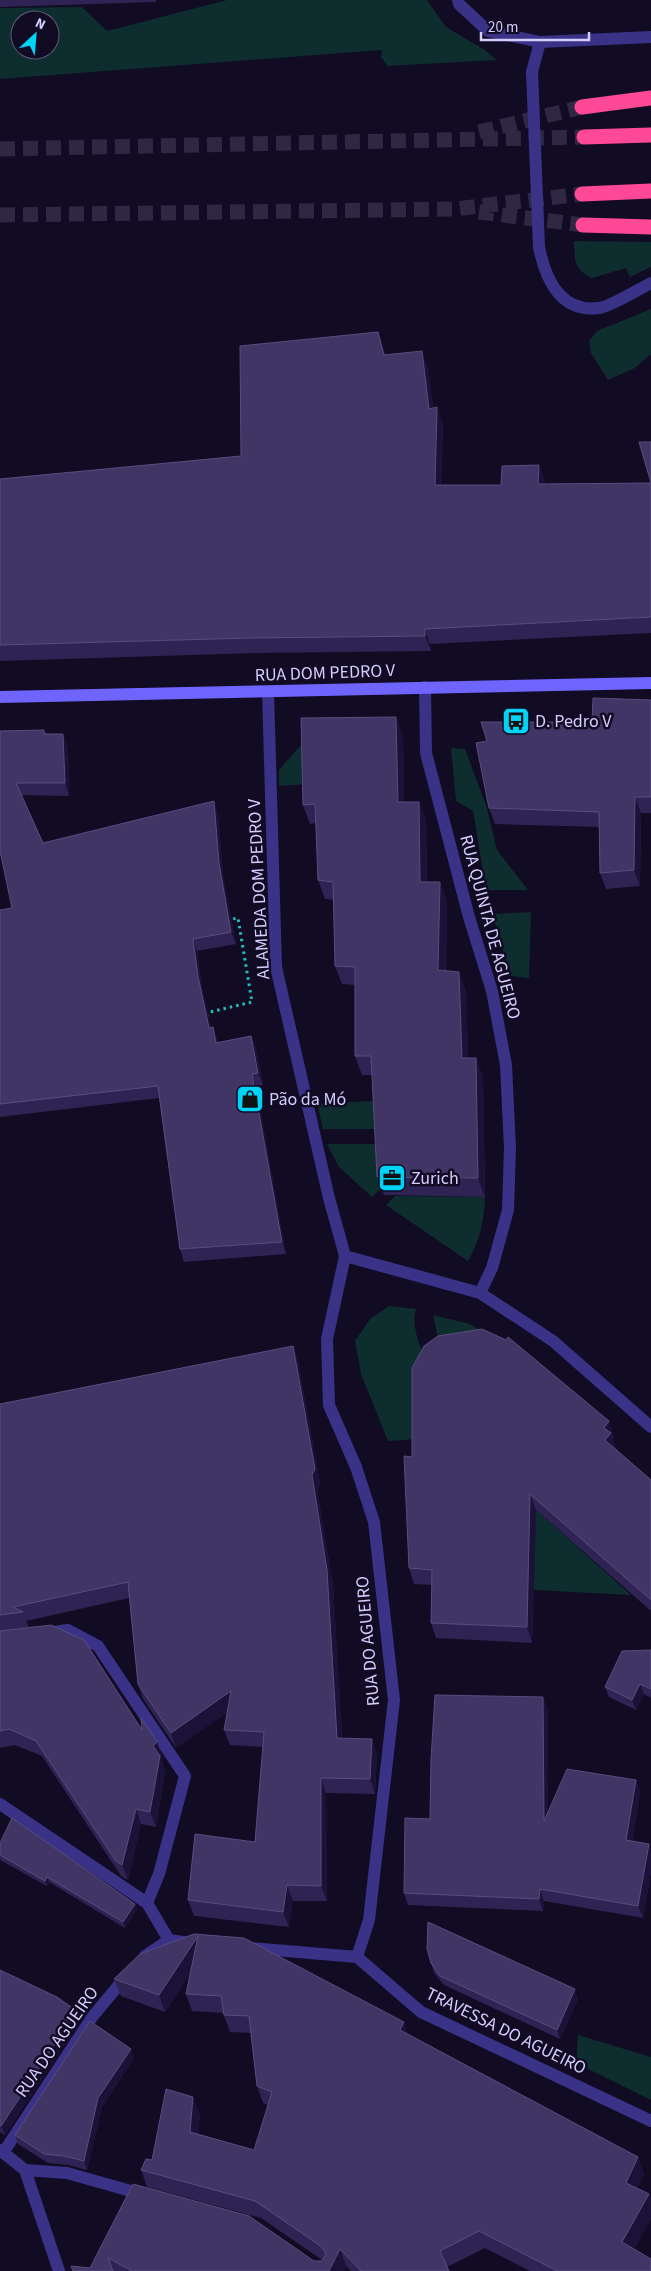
<svg xmlns="http://www.w3.org/2000/svg" width="651" height="2271" font-family="'Source Sans 3',sans-serif">
  <rect width="100%" height="100%" fill="#110b23"/>
  <path fill="#0e2d2e" fill-rule="evenodd" d="M227,0h200l19,27 39,23 12,10 -109,6 -7,-9 1,-7 -382,29v-71l82,-1 25,24zM20,20h30v30h-30z
    M574,241l77,1v25l-21,10 -4,-9 -34,10c-19,-9 -17,-18 -18,-37z
    M651,309v45l-16,14 -27,12 -17,-27 -2,-12 8,-10z
    M308,745l1,39 -30,2v-16l21,-24z
    M451,748l14,1 21,56 11,45 31,40h-42l-13,-79 -17,-10z
    M531,912l-2,66 -18,-2 -19,-62z
    M379,1101l2,28h-58l-6,-26z
    M327,1144h55l1,43 -11,10 -33,-30z
    M395,1196l90,1c-1,25 -5,43 -17,64l-82,-56z
    M389,1306l27,3c-4,14 1,29 6,43l-5,87 -29,2 -27,-67 -6,-33 15,-22z
    M433,1315l37,9 37,23 -68,-5z
    M536,1510l95,85 -97,-5z
    M578,2035l73,22v43l-75,-37z"/>
  <g fill="none" stroke-linecap="round" stroke-linejoin="round">
    <path stroke="#2f2844" stroke-width="15" stroke-dasharray="15 8" stroke-linecap="butt" d="M479,132l103,-25
      M0,149l584,-12
      M479,212l104,13
      M0,215l455,-6 127,-15"/>
    <path stroke="#22bebd" stroke-width="3" stroke-dasharray="2.5 4" stroke-linecap="butt" d="M206,1016l4,-4 42,-10 -14,-84 -11,2"/>
    <path stroke="#393287" stroke-width="12" d="M46,1633l22,-3 30,16 87,130 -26,98 -12,29
      M0,1804l147,99 22,37"/>
    <path stroke="#393287" stroke-width="12" d="M458,0l1,4 29,27 52,11 111,-5
      M532,72l8,-30
      M539,247c6,31 21,66 60,61 11,-1 40,-19 52,-25
      M425,687l1,66 43,164 23,74 14,74 4,83 -2,62 -16,58 -12,25
      M345,1256l135,37 73,48 98,86
      M250,1948l107,9 12,-37 25,-220 -20,-178 -18,-55 -27,-62 -2,-66 18,-83 -16,-58 -53,-231 -8,-275
      M145,1956l24,-16 21,3
      M357,1957l64,55 230,109
      M0,2150l25,20 34,101
      M3,2153l90,-137 35,-42
      M25,2170l42,3 78,22"/>
    <path stroke="#7064ff" stroke-width="12" d="M0,697l651,-14"/>
    <path stroke="#ff4896" stroke-width="15" d="M582,107l69,-9
      M584,137l67,-2
      M582,194l69,-3
      M583,225l68,2"/>
    <path stroke="#393287" stroke-width="12" d="M532,72l7,175"/>
  </g>
  <path fill="#2f2353" d="M0,0h156v2l-156,5z
    M378,332l7,23 43,12 5,41 10,15 -2,62h60l44,-4v3l106,-1v-41v191l-221,11 1,7 -176,2 -255,8v-182l241,-23z
    M651,700v113h-10l-1,73 -34,3 -6,-16 -1,-46 -104,-3 -6,-16 103,-86z
    M44,730l2,4h17l5,12 1,50 -48,-1 22,48 175,-29 5,61 13,69 -39,7 5,37 9,39h2l5,15 33,-6 5,12 7,37 -7,1 30,168 -102,8 -4,-13 -21,-151 -159,19v-207l12,-2 -12,-177z
    M403,736l1,66h15l7,18 1,62 20,19 -1,70 20,19 2,68h8l7,19 2,120 -101,-2 -7,-18 -5,-102h-10l-7,-19v-71l-13,-1 -7,-18 -1,-66 -9,-1 -7,-19 -2,-57 -6,1 -7,-19z
    M293,1346l5,15 22,123 -3,6 16,95 9,153 35,16 -2,40 -49,-1 1,108h-34l-4,26 -95,-11 -6,-16 67,-58 8,-95 -33,-2 -6,-15 3,-18 -51,36 -33,-49 -5,-15 -9,-86 -103,23 3,6 -29,4v-227z
    M609,1421l5,16 -1,2 3,10 35,31v131l-115,-101 -4,133 -96,-5 -5,-15 1,-38 -18,-1 -5,-16 3,-111z
    M0,1631l142,99 15,12 6,16 -2,1 4,12 -9,56 -15,-3 -13,56 -7,-4 -79,-120 -27,-11 -15,3z
    M651,1650v48l-7,-4 -8,16 -27,-13 -4,-10z
    M548,1709v102l88,-31 4,12 -8,49 19,8v22l-8,47 -99,-17 -1,10 -135,-6 -4,-12 26,-74z
    M0,1843l135,61 2,5 -12,19 -76,-46 -2,4 -47,-26z
    M140,1954l268,80 230,123 6,17 -7,14 12,6 2,5v20l-17,30 17,22h-121l-45,-23 -38,19 2,4h-98l-5,-5 -2,5h-271l17,-3 43,-84 181,77h8v-1l-61,-42 -114,-31 -6,-17 11,-10 48,-46 -2,20 56,16 14,-45 -5,-2 -6,-17 -6,-53 -21,-1 -7,-19 -31,-2 -6,-17 4,-20 -25,38 -44,-16 -7,-17z
    M431,1963l147,36 -18,40 -116,-54 -10,-12z
    M0,1970l77,41 3,10 -75,114 -5,-3z
    M134,2058l-32,49 -15,63 -19,-5 -20,-2 -30,-19 -3,-9z"/>
  <path fill="#1b1238" d="M378,332l5,16 7,23 -6,-16z
    M422,351l6,16 7,58 -6,-16z
    M437,407l6,16 -3,78 -5,-16z
    M539,465l6,16 -1,19 -6,-16z
    M425,629l5,15 1,7 -6,-15z
    M396,717l7,19 2,85 -7,-19z
    M63,734l5,12 1,50 -4,-13z
    M635,797l6,16 -1,73 -6,-16z
    M214,801l4,13 5,61 13,69 -5,-12 -12,-69z
    M419,802l7,18 1,81 -7,-19z
    M440,882l7,19 -2,88 -7,-19z
    M193,939l4,12 5,37 12,52 -5,-12 -11,-52z
    M459,972l7,18 3,87 -7,-19z
    M213,1027l4,12 3,16 -4,-12z
    M251,1036l5,12 7,37 -5,-12z
    M476,1058l7,19 2,120 -7,-19z
    M252,1074l4,12 30,168 -4,-12z
    M293,1346l5,15 22,123 -3,6 16,95 10,168 -6,-15 -25,-263z
    M609,1421l5,16 -1,2 3,10 -5,6 -6,-15 -1,-12z
    M530,1494l6,16 -4,133 -5,-16z
    M640,1684l4,10 -8,16 -4,-10z
    M231,1691l6,15 -61,42 -5,-15z
    M543,1697l5,12v123l-4,-11z
    M372,1739l5,15 -2,40 -5,-15z
    M157,1742l6,16 -2,1 4,12 -9,56 -6,-15 3,-66z
    M321,1778l5,15 1,108 -6,-15z
    M636,1780l4,12 -10,60 -4,-12z
    M136,1809l5,15 -13,56 -6,-15z
    M649,1844l2,5v22l-8,47 -5,-12z
    M47,1877l2,5 -2,4 -2,-5z
    M287,1885l6,16 -4,26 -6,-15z
    M540,1889l4,12 -1,10 -4,-12z
    M135,1904l2,5 -12,19 -2,-6z
    M198,1936l6,17 -39,59 -6,-17z
    M575,1989l3,10 -18,40 -3,-9z
    M77,2011l3,10 -75,114 -4,-9z
    M404,2022l6,17 -10,-9z
    M131,2049l3,9 -32,49 -15,63 -3,-9 14,-63z
    M193,2097l7,17 -3,35 -7,-17z
    M638,2157l6,17 -12,26 -6,-17z
    M649,2194l2,5v20l-23,40 -6,-17z
    M340,2249l6,17 -2,5h-15z"/>
  <path fill="#413565" stroke="#584d7e" d="M378,332l6,23 38,-4 7,58 8,-2 -2,78h66l1,-19 37,-1 -1,19 113,-1 -12,-41h12v175l-226,12v7l-176,2 -249,7v-166l241,-23 -1,-110z
    M593,698l58,2v97h-16l-1,73 -34,3 -1,-61 -110,-4 -13,-65 11,-2 -6,-19h111z
    M396,717l2,85h21l1,80h20l-2,88 21,2 3,86h14l2,120 -101,-1 -6,-121h-16v-89l-20,-1 -2,-84 -15,-2 -3,-76 -12,1 -2,-87z
    M44,730v4h19l2,49h-49l27,60 171,-42 5,62 12,69 -38,7 5,37 11,52 4,-1 3,16 35,-7 7,37 -6,1 30,168 -102,7 -22,-163 -158,18v-194l12,-2 -12,-57v-120z
    M482,1329l24,11 2,-3 101,84 -5,7 7,5 -6,7 46,40v120l-121,-106 -3,133 -96,-4 1,-53 -23,-2 -5,-112 8,1v-89l12,-22 14,-10z
    M293,1346l22,123 -3,6 15,95 10,168 35,1 -2,40 -49,-1v108l-34,-1 -4,27 -95,-12 7,-66 60,8 9,-110 -40,-2 7,-39 -60,42 -33,-49 -10,-102 -115,25 10,5 -23,3v-211z
    M51,1625l33,15 58,90 -1,-12 16,24 -4,4 7,10 -10,56 -14,-3 -14,56 -6,-4 -80,-120 -27,-12 -9,2v-100z
    M651,1650v39l-11,-5 -8,16 -27,-13 17,-36z
    M435,1695l108,2 1,124 23,-52 69,11 -10,60 23,4 -11,62 -98,-17 -1,10 -135,-6 1,-75 25,1 1,-60z
    M12,1818l123,86 -12,18 -76,-45 -2,4 -45,-26v-12z
    M428,1922l147,67 -18,41 -117,-54 -9,-13 -4,-14z
    M194,1934l50,4 160,84 -4,8 238,127 -12,26 23,11 -27,48 29,17v12h-94l-78,-40 -39,20 9,20h-88l-21,-22 -11,22h-197l-24,-13 5,13h-40l-2,-5 19,2 43,-84 116,32 65,45h8l4,-7 -4,-7 -67,-46 -114,-31 5,-11 6,1 14,-71 27,8 -3,35 64,18 18,-58 -15,-6 -8,-70 -25,-1 -3,-19 -35,-2 12,-58 -39,59 -45,-16 26,-25z
    M0,1970l57,27 20,14 -76,115 -1,-1z
    M90,2021l41,28 -33,49 -14,63 -20,-5 -20,-2 -29,-19z"/>
  <defs>
    <g id="bus-square" transform="scale(1.4375)"><rect x="-9" y="-9" width="18" height="18" rx="4" fill="#00d3f8" stroke="#110b23"/><path d="M-5-6H5V4H4V6H2V4H-2V6H-4V4H-5ZM-3.5-4V0h7V-4ZM-3.5 1.2v1.5H-2V1.2ZM2 1.2v1.5H3.5V1.2Z" fill="#111"/></g>
    <g id="shop-square" transform="scale(1.4375)"><rect x="-9" y="-9" width="18" height="18" rx="4" fill="#00d3f8" stroke="#110b23"/><path d="M-5-2.5h2.3a2.7 3.5 0 0 1 5.4 0H5L5.5 6h-11ZM-1.5-2.5h3a1.5 2.3 0 0 0-3 0Z" fill="#111"/></g>
    <g id="office-square" transform="scale(1.4375)"><rect x="-9" y="-9" width="18" height="18" rx="4" fill="#00d3f8" stroke="#110b23"/><path d="M-6-3h4V-5.5h4V-3h4V5H-6ZM-1-4.5V-3h2v-1.5ZM-6 0V1H6V0Z" fill="#111"/></g>
  </defs>
  <g fill-rule="evenodd">
    <use href="#bus-square" x="516" y="721"/>
    <use href="#shop-square" x="250" y="1099"/>
    <use href="#office-square" x="392" y="1178"/>
  </g>
  <g text-anchor="middle" dominant-baseline="central" stroke-width="5" stroke-linejoin="round" paint-order="stroke">
    <g font-size="18" fill="#d6cdff" stroke="#110b23">
      <text transform="translate(325 673) rotate(-2)">RUA DOM PEDRO V</text>
      <text transform="translate(259 889) rotate(-93)">ALAMEDA DOM PEDRO V</text>
      <text transform="translate(490 927) rotate(75)">RUA QUINTA DE AGUEIRO</text>
      <text transform="translate(368 1641) rotate(-95)">RUA DO AGUEIRO</text>
      <text transform="translate(506 2031) rotate(26)">TRAVESSA DO AGUEIRO</text>
      <text transform="translate(57 2042) rotate(-55)">RUA DO AGUEIRO</text>
    </g>
    <g font-size="18" fill="#d6cdff" stroke="#110b23" text-anchor="start">
      <text x="535" y="721">D. Pedro V</text>
      <text x="269" y="1099">Pão da Mó</text>
      <text x="411" y="1178">Zurich</text>
    </g>
  </g>
  <g transform="translate(35 35) rotate(26)"><circle r="24" fill="#110b23" stroke="#60597b"/>
  <path d="M0-4L9 19L0 12L-9 19Z" fill="#00d3f8"/>
  <text y="-8" font-size="14" font-weight="bold" text-anchor="middle" fill="#d6cdff">N</text>
  </g>
  <path d="M481 32v8h108v-8" fill="none" stroke="#d6cdff" stroke-width="2.5"/>
  <text x="488" y="32" font-size="15" fill="#d6cdff" stroke="#110b23" stroke-width="4" paint-order="stroke">20 m</text>
</svg>
